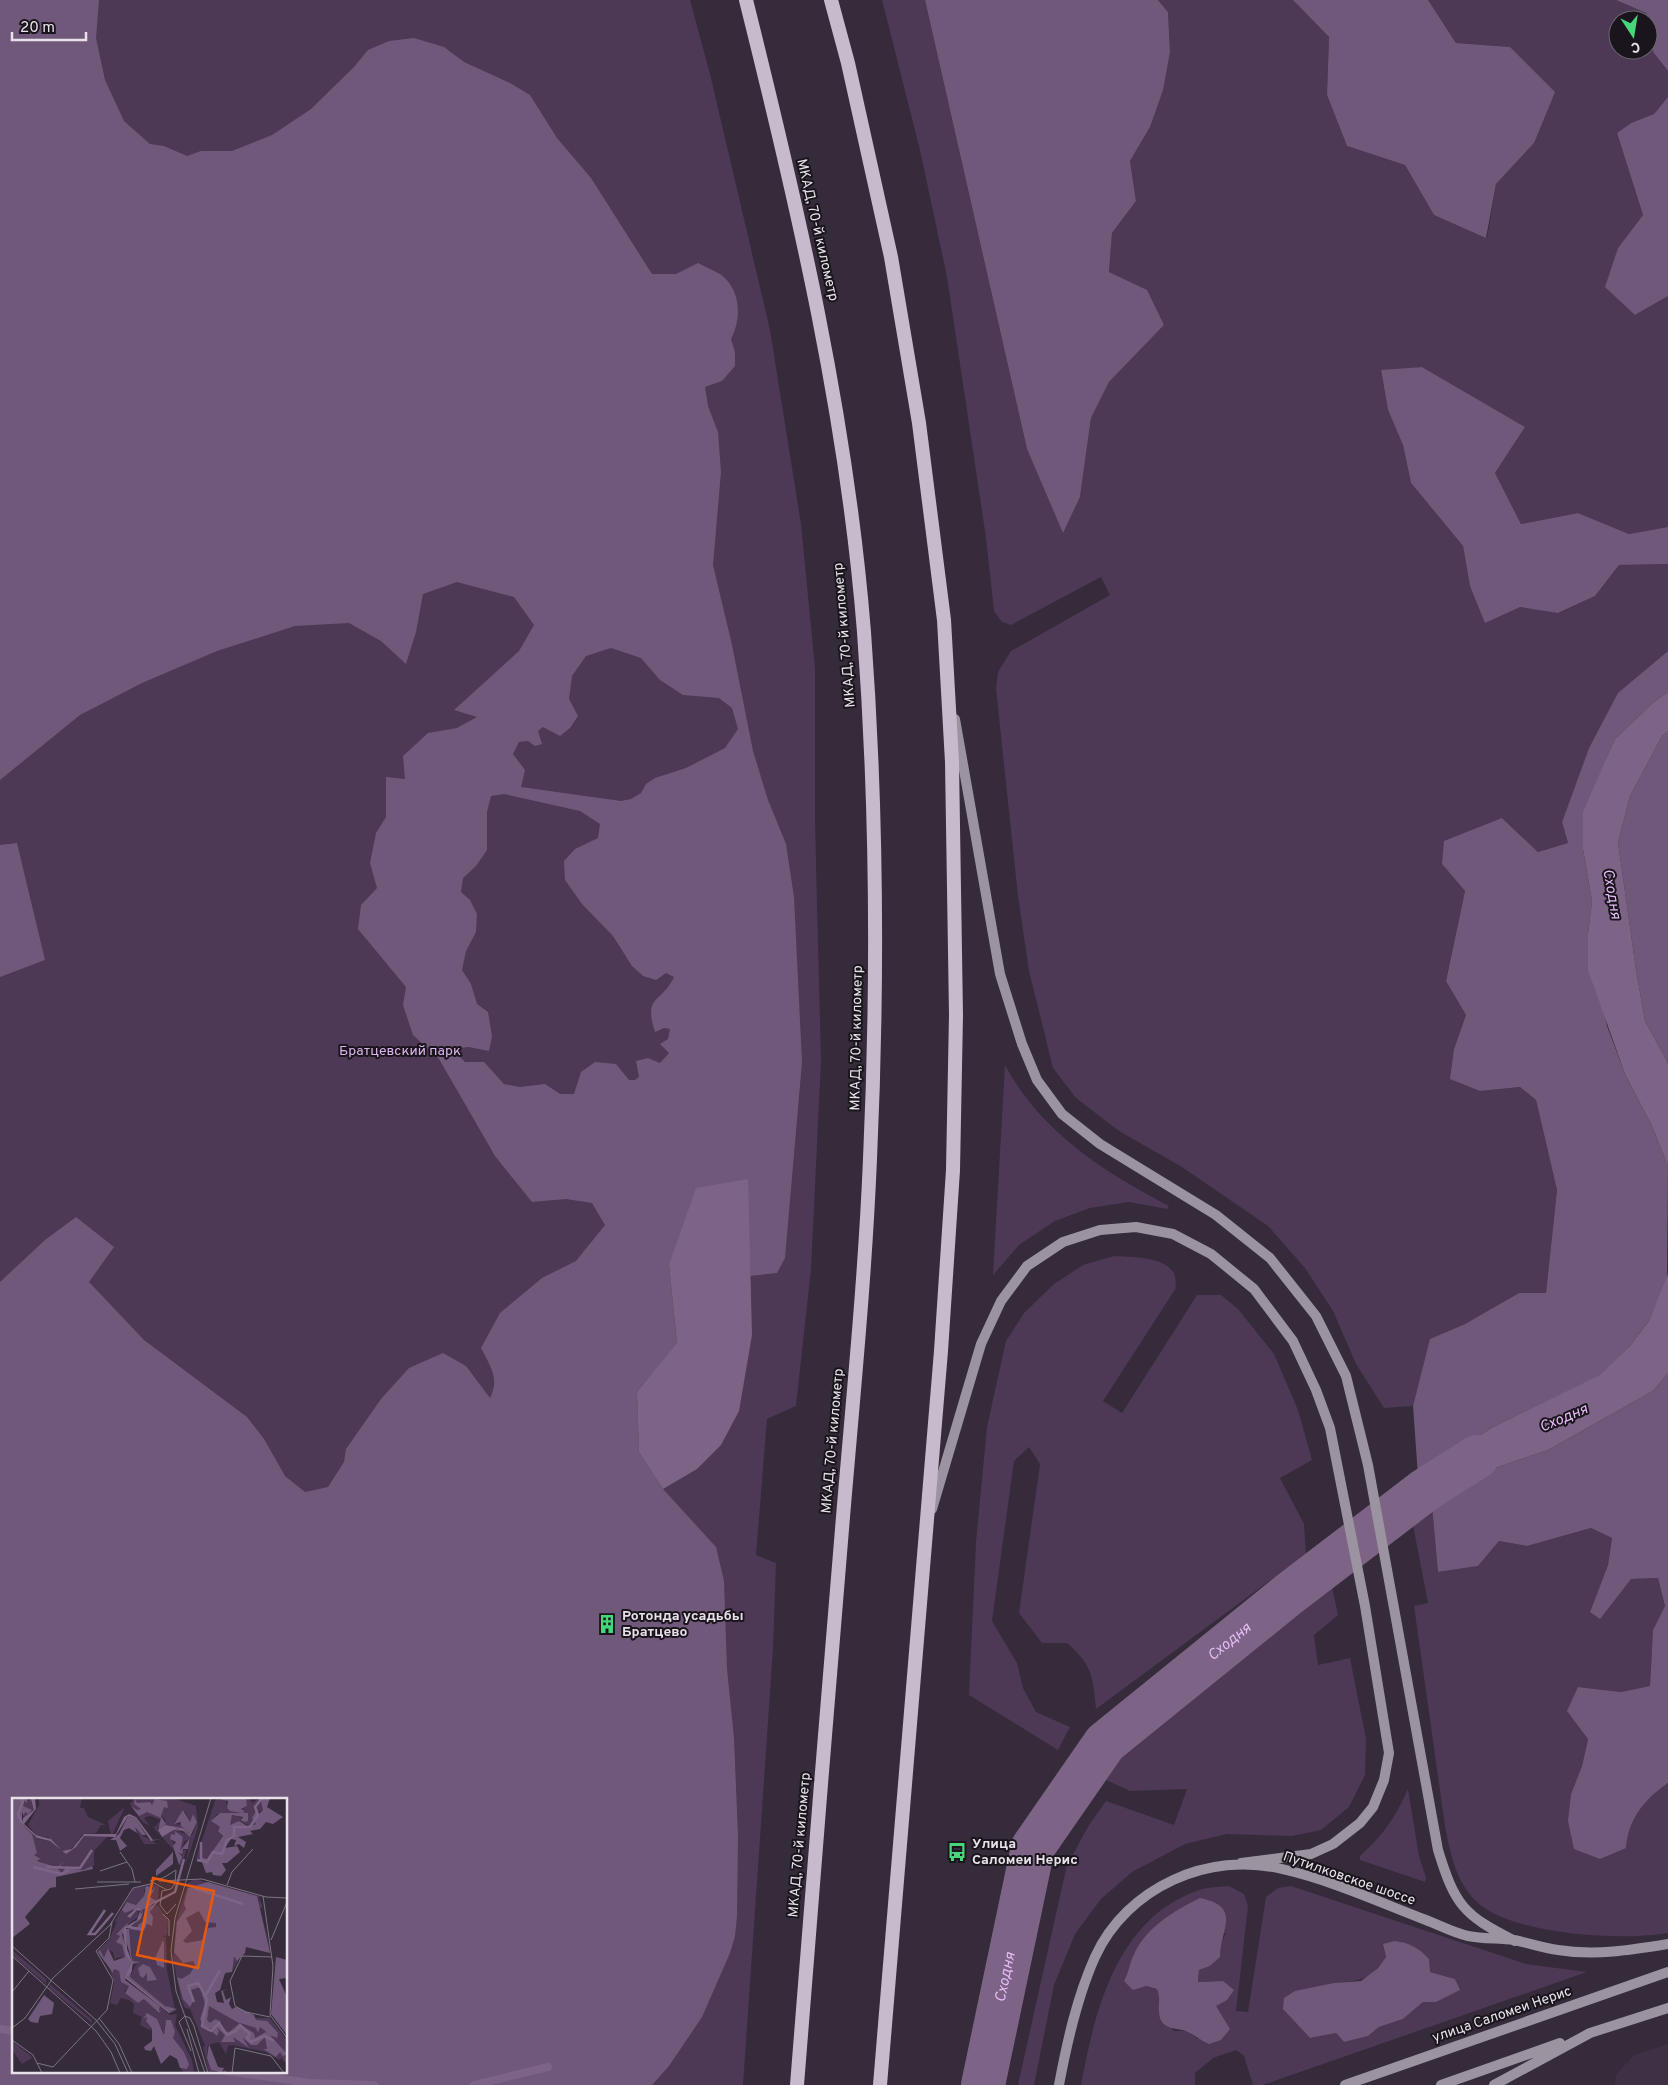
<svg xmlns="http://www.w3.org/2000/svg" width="1668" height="2085" font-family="Overpass,sans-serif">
  <rect width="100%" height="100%" fill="#352b3a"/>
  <path fill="#3f3045" d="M1668,2044v41h-53l1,-10 18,-20z"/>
  <path fill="#4d3855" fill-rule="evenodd" d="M0,0h690l20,74 60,256 31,194 14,144v154l6,239 -10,208 -15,137 -29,13 -11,136 20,8 -3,86 -30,436h-743zM14,1799h272v272h-272z
    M882,0h43l102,449 36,83 17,-35 11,-79 18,-36 55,-57 -18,-35 -37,-18 3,-39 24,-32 -6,-40 20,-34 20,-75 -2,-40 -10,-12h135l36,37 -2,58 20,51 58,19 29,50 53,23 9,-54 38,-41 -24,-96 -54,-4 -28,-43h188l30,13 1,7h-29v30h30v-25l5,27 15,19v26l-14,17 -23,9 -14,10 26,82 -25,33 17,67 33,-19v231l-39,7 -51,-21 -57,11 -26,-51 30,-46 -103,-60 -41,4 7,39 15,34 8,39 52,63 7,40 50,21 39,6 36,-17 24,-31 49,-1v87l-49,42 -30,55 -27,74 6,21 -30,9 -36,-34 -60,46 23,27 -19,89 20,35 -12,34 26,42 40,-4 16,13 21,90 -11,103h-27l-54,31 -34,15 -18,67 -29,2 -28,-44 -23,-53 -28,-43 -37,-42 -86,-59 -63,-36 -43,-33 -23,-30 -24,-97 -11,-75 -22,-207 2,-17 13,-21 99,-56 -9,-18 -90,48 -9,-3 -8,-11 -8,-73 -39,-261 -27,-127z
    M1005,1065c36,67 98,106 164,141l-2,3 -38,-7 -39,6 -35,13 -36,24 -26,30z
    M1114,1256c16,1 55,0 61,20 1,3 0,9 1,12l-73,113 19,12 75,-118h24l17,14 36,45 24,56 14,50 -32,18 24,46 2,30 -210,155c-3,-33 -4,-44 -29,-66h-25l-23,-30 21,-149 -11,-17 -15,14 -22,160 25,42 6,25 13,24 34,15 -12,23 -89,-55 7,-153 11,-115 19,-86 18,-28 30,-29 29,-19z
    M1432,1506l6,66 40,-6 21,-25 28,5 64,-18 21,10 -4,27 -18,47 41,-33 27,-1 7,28 -12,24 -3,56 -29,6 -43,-5 10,51 -6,28 -11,28 55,54c3,-30 18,-48 42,-65v150c-46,8 -154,2 -190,-30 -22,-20 -28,-50 -33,-77l-31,-220 14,-3 -16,-83z
    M1332,1587l6,28 -24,20 4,30 32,-7 16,81 -1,36 -16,32 -28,23 -29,6 -65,-2 -42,10 -53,28 -31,27 -26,35 -21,51 -20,100h-16l49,-220 22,-40 17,-24 68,24 13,-36 -57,2 -28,-13 25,-28z
    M1408,1789l11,67 7,22 -1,4 -65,-22v-4c23,-21 35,-38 48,-67z
    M1229,1886l15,8 4,12 -12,105 12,1 18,-115 12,-9 13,-2 235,78 61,8 -324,113h-10l-9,-29 -8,-6 -23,8 -18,15v12h-114c14,-75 36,-167 118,-195 9,-3 20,-3 30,-4zM1226,1933l-6,11v13l-10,9 -11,4 -1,12 25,-1 -7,25 -18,33 -11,-8h-13l-15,-18 2,-12 -4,-12 -33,-8 6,-11 4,-17zM1383,1945l47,27 25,7 4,11 -23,12h-13l-20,17 -24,8 -11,9 -24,6 -8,-9 -26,5 -9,-10 33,-45c26,-2 36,-3 52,-26z"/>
  <path fill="#70587a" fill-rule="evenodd" d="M0,0h99l-3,38 9,42 19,41 26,23 14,2 23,10 14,-5h31l40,-16 39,-26 43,-42 14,-17 21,-9 25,-3 30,9 20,15 46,21 20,12 27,43 34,40 61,96h24l22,-11c7,4 15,7 22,11 21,15 22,44 11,65l4,13v14l-13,15 -17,6 3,19 10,26 3,40 -8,93 19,80 21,106 15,49 18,44 8,53 8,165 -17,196 -8,15 -28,3 -2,-96 -78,85 8,79 -40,48 2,60 24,37 53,58 8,34 3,88 7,69 4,98 -1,80 -2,20 -5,17 -28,64 -33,49 -17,19h-652v-803l45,-42 31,-23 38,30 -25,35 55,58 103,77 17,22 21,37 20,16 23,-5 16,-25 2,-13 35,-50 28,-31 34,-15 23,13 24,32c10,-20 0,-32 -9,-50l19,-35 42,-35 34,-17 29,-36 -13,-22 -26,-4 -34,3 -37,-46 -56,-97 -26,-24 -10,-30 3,-18 -48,-58 3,-24 16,-17 -7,-25 6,-30 10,-16v-40l19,2 -2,-23 25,-23 29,-5 20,-11 -23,-7 65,-59 15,-26 -20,-28 -57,-15 -34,12 -7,38 -10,32 -25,-23 -32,-18 -54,3 -78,25 -75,32 -62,32 -80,65zM611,648l30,10 19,22 23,15 36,3 13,10 6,21 -13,19 -39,20 -31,10 -9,6 -5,9 -10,6 -10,2 -100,-14 4,-17 -12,-16 6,-12 9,-1 7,5 7,-2 -4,-13 5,-4 17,9 10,-8 8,-12 -9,-17 3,-23 14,-20zM504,794l76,17 20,13 -2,14 -23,11 -11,12 1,19 17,24 31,32 19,30 11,10 13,4 10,-7 8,4c-13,27 -31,18 -19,55l9,-4 6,1 -2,10 -8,5 9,9 -9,10 -12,-5 -12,3 3,16 -4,3h-6l-13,-16 -21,-2 -14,10 -7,22h-14l-15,-10 -25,3 -16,-3 -20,-22h-19l-4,-4 -2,-10 10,-1 20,4 3,-15 -4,-24 -11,-8 -6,-20 -9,-14 4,-19 10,-19 1,-18 -7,-14 -9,-8 2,-14 13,-12 11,-16v-38l4,-16zM14,1799h272v272h-272z
    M925,0h233l10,12 2,40 -7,38 -13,37 -20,34 6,40 -24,32 -3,39 38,18 17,35 -55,57 -18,36 -11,79 -17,36 -36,-84z
    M1293,0h135l28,43 54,4 45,45 -21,51 -38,41 -10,54 -52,-23 -29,-50 -58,-19 -20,-51 2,-58z
    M1616,0h52v71l-15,-19 -7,-39z
    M1668,97v199l-33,19 -30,-28 13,-39 25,-33 -26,-82 14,-10 23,-9z
    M1422,367l103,60 -30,46 26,51 57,-11 51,21 39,-7v37l-49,1 -24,31 -37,17 -38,-6 -35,16 -15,-37 -7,-40 -52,-63 -8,-38 -15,-35 -7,-40z
    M1668,651v41l-13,9 -40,38 -10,24 -22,86 9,52 -4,33 19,92 18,48 27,52 16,40 -1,114 -18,41 -19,25 -30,30 -109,52 -73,48 -5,-70 17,-67 35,-15 54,-31h27l11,-103 -21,-90 -16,-13 -40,4 -30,-12 4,-30 12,-34 -20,-34 19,-90 -23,-27 2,-23 58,-23 36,34 30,-9 -6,-21 27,-74 29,-55z
    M1668,731v332l-23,-42 -9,-51 -18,-128 12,-46 32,-60z
    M17,843l28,117 -45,17v-132z
    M1668,1373v410c-24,17 -39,35 -42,65l-26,11 -26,-10 -6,-28 3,-27 11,-28 6,-27 -21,-28 11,-24 43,5 29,-6 3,-56 12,-24 -7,-28 -27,1 -31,40 -10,-7 18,-47 4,-27 -21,-10 -64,18 -28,-5 -21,25 -40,6 -6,-66 51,-34 65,-22 105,-59z
    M1200,1898c43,9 20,31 20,59l-10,9 -11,4 -1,12 25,-1 11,9 -7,10 -11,6 14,23 -9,11 -12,4c-7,-3 -13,-8 -21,-12 -9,-5 -28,0 -29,-20 -1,-10 2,-12 -2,-23l-11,-3 -13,4 -9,-9c5,-9 6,-20 11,-29 13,-26 39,-41 65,-54z
    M1395,1941c15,2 24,7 34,18l1,13 25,7 5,11 -24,12h-13l-20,17 -24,8 -11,9 -24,6 -8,-9 -26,5 -27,-29 1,-11 11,-7 39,-8 27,-2 17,-13 8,-11 -3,-13z"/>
  <path fill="#7d6486" d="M1668,692v39l-6,5 -32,60 -12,46 18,128 9,51 23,42v103l-16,-40 -27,-52 -37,-104v-36l4,-33 -9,-52v-37l32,-73 40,-38z
    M748,1179l4,156 -13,76 -18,34 -24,24 -34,20 -24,-37 -2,-60 40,-49 -8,-78 27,-77z
    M1668,1274v99l-15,18 -105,59 -65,22 -51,34 -14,-30 73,-48 109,-53 30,-29 19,-25z"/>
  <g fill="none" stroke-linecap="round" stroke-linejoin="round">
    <path stroke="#7d6486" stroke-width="8" d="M0,2029l14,2
      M226,2071l84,12 64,2
      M474,2085l74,-18"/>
    <path stroke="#7d6486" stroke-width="44" id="s1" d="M983,2085l50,-238 72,-104 184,-149 136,-104 52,-33"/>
    <path stroke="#9b939f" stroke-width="10" d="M955,719l45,255 22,70 15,36 25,34 38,30 116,71 54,43 46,58 30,60 22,89 70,385c17,55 25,65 77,91
      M932,1509l49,-165 20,-43 26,-35 36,-24 37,-12 36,-3 37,7 38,20 43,35 39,52 23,49 14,38 35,178 24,147 -5,27 -11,27 -13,16 -27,21 -22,10 -70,9
      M1059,2085c8,-43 18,-88 36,-128 32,-70 114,-106 187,-88 49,11 97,33 144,51 13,5 28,13 42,16 15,3 31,2 46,4 15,3 29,8 44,10 37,6 74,0 110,-6
      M1345,2085l323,-113
      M1441,2085l119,-42
      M1494,2085l96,-52 78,-25"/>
    <path stroke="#c7bacc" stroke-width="14" d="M746,0c52,208 101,418 118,632 13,175 14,352 6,527 -5,120 -17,239 -27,358 -16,189 -31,379 -46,568
      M831,0l17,63 43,194 28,166 25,197 8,142 4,253 -3,155 -12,181 -61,734"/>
  </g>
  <defs>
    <g id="building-bare" transform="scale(1.5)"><path d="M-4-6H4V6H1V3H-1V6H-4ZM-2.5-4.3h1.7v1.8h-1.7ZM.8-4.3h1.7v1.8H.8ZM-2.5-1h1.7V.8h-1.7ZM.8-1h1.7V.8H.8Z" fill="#46d77a" stroke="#1a151c" stroke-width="2.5" paint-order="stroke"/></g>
    <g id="bus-bare" transform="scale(1.5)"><path d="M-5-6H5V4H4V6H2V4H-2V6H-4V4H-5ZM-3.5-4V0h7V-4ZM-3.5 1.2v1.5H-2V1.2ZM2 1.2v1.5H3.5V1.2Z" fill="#46d77a" stroke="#1a151c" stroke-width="2.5" paint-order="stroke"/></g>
  </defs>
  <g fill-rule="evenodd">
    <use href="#building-bare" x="607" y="1624"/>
    <use href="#bus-bare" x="957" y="1852"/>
  </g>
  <g text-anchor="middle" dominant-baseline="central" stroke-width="4" stroke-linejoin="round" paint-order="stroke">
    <g font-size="14" fill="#e8e1ea" stroke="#1a151c">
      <text transform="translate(817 230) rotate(77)">МКАД, 70-й километр</text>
      <text transform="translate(845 635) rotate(-95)">МКАД, 70-й километр</text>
      <text transform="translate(857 1038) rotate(-89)">МКАД, 70-й километр</text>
      <text transform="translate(833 1441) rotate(-85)">МКАД, 70-й километр</text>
      <text transform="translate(800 1845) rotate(-85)">МКАД, 70-й километр</text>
      <text transform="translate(1349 1879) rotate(19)">Путилковское шоссе</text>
      <text transform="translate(1502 2015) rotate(-19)">улица Саломеи Нерис</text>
    </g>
    <g font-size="14" fill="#ddb4ed" stroke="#1a151c">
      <text x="400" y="1051">Братцевский парк</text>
    </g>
    <g font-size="14" font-weight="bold" fill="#e8e1ea" stroke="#1a151c" text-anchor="start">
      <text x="622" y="1616">Ротонда усадьбы<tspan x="622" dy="16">Братцево</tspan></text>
      <text x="972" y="1844">Улица<tspan x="972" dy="16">Саломеи Нерис</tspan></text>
    </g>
    <g font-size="15" font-style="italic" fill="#e5bcf5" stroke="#1a151c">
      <text transform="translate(1611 894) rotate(80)">Сходня</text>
      <text transform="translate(1564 1419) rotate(-23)">Сходня</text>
      <text stroke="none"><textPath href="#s1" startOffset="530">Сходня</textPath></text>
      <text stroke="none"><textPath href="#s1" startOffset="110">Сходня</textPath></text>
    </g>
  </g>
  <g transform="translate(12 1798)">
    <rect width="275" height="275" fill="#352b3a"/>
    <path d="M10,0h9l4,7 -1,5 -10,8 -2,-7 3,4 -1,-3 7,-3h-8l-1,-6 6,-2zM27,0h43l-2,10h4l4,9 18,8h-5l-5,8 -14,2 -10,14 -10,2 -14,-14 -12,-2 -8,-10 11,-20zM123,0h38l23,8 2,21 -13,39 6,-28 -7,4 -2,8h4l-4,15h-3v-9l-17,-19 12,-7 18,6 5,-14 -4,-8 -3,8 -5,-11 -11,11 4,3 3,-3v4l10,8 -1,1 -9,-7 -18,-2 3,-5 -5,-6 -19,-7 -6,3 2,4 9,-3 9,3 5,3 1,2 -5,8 3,8 -8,-11 3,2 6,-7 -11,-4 -6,2 6,8 -6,-3 -4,-4 -10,-15zM163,33l8,6 -5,15 -8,-16 7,3zM204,0l10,2 1,8 11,4 8,-5v-9h4l2,5 8,-5 3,12 -8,4 -1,6 4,-4 2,3 -5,1 2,4 -5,3 -13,-6 -8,5 -2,-4v-6l6,-1 13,6v-8l-31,1 -5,8 8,5 2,10 -15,22 -7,-2 -1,3 -3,-2zM113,9l-13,28h-1l-3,-14zM122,29l8,8 15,9h-13zM81,36l15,2 -14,15v15l-11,4 -18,-1 -3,4 -4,-4 6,-9 -5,7 -11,-3 -4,2 -8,-7h5l-7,-4 -2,-21 6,5 12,2 16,13 17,-18zM182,81l65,17 2,2 -3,-1 5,10 -3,1 11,45 -26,-6 -13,25 -4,-1 -5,6 -3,13 -5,3 2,9 12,2 3,5 4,-2 18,11h16l17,22v24l-6,-6 -2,2 -13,-8 -34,-7 -4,1 -2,8 -7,-12 -11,3 -1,13 4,12 4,2 -6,1 -6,-26 2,-1 -15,-37 -5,-1 -4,-9 -8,-40 3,-37 12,-39zM139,86l8,3 -1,14 -8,-4 3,-10 -4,5 -5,-3v7l-8,9 -8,-3 -4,11 13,-8 7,2 -1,14 -6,5h-6l4,-2 7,-15 -6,-2 -9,9 4,1 7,-8v8l-22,16 4,3 -3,5 5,4 3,12 -9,1 -1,3 -2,-9 -6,-3 -2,14 -8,-12 12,-11 8,-19 -3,2 19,-35zM146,107l10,15 -1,15 -5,2h4l1,33 8,39 -10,-3 -35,-29 7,-15 -4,-1 -4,-16v-16l22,-5v-16zM151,142l1,3v25l-7,-3 -2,-7zM0,152l34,29v5l-34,-29zM97,169l5,5v-3l5,2 2,10 8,5 -5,6 14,11 6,-5 13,14 2,1 3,-3 -3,1 1,-5 10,9 7,-1 -2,11 17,35 2,13h-11l-2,-5 8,-4 -5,-12 -11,-14 -2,-18 -6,4 -1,11 -2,-7 -18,-13 8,16 -12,-6 2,-8 -9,-4 1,-9 -5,-4 -8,-2 -4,7 -7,-2 4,-20zM38,186l42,36v3l-43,-35zM0,243l19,15 1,2 -10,6 -10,-14z" fill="#4d3855" fill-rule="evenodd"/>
    <path d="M0,0l15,1v4l-3,-2 -3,4 11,5 -4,4 -3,-2 -1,4 -2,-4v12l10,10 5,19 -3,2 7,4 -4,1 2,2 19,5 7,-7 -7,9 4,4 3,-5 18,2 9,-4 1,3 -37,8v10l-6,1 -25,29 5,7 -18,14zM234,0l1,8 -6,3 4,3 -3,1 -12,-2 -3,-3 1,-7 -8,-2zM248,0h10l-3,9 16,10 -10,7 -7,-2 -6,7 -10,2 3,3 -15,3 8,5 -2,6 -5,-4 -5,2 2,-6 -5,-1 -6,9 12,-2 3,6 -13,11h-5l4,7 -5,6 -8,-1 -1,-3 -6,1 -6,-16 7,2 16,-23 -5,-5 2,-4 -9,-6 9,-8h28v8l-3,1 -4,-2 2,-3 -11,-2 -2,10 9,-4 8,5 7,-1 2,-1 -4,-6 4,-7 3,3 4,-4zM123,1l2,4 13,-1 2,3 3,-6 12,2 1,7 -4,-1 -3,9 5,8 -8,6 3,-12 -14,-6 -8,4 -8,-10 6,4 4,-1 -7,-5zM171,12l7,12 3,-8 4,8 -7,15 -7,-6 -11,-1 5,-2 6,2 8,5 -10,-9v-4l-7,2zM116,18l7,2 11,17h-4l-7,-8 2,6 -8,-5 -5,2 -4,8 7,8 -7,5 -4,-11h-6l9,-6zM163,33l8,6 -3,14 10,-13 -2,11h-5l-1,5 -4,-2 4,5 -3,8 -6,-19 3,-4 -6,-3 1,-5 4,1zM161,54v12l-17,12v-6zM196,84l49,14 13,57 -24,-6 -1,6 18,2 -18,-2 -8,8 -3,-5 -2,16 -7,1 -5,17 -5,3 2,9 7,1 -3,-12 8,-2 -6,2 3,9 5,-3 -2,7 3,5 4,-2 18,8 2,5 11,1 11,12 -1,5 -7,-3 17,19 -4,2 4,7 -7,-11 -4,5 -13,-8h4l-2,-12 -8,8h-6l-9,-8 7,11 -16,-11 2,5h-14l4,-7 -10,-9 4,5 -2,5 -6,-5 3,-2 -9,-1 -5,-9 5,-15 -5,-17 -9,3 2,11 -3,6 -7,-8 -6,-22 4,2 9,-5 5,-9 -2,-4 -10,2 -9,-11 3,-30 9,-13 -2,-5 4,-16zM187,113l6,11 11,1v4l-8,1 -5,12 -17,3 -3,-2 9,-10 -6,-13zM197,208l28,16 19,6 2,5 2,-6 9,7 -3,-2 -11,6 -1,-5 -15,-9 -10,8 -5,-1 -4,-10 -5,-2 -5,4 -3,-3zM134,88l4,1 -1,5 6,-4 -5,9 7,4 -15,9 3,14 -5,5 -3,-3 6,-5v-7l-3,6 -9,6 8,-6 3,-8 -4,-4 -8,8 4,-7 -9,4 -3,-3 5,-8 9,3 8,-9zM146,104l-8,10 3,5 -1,9 -5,-2 -3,6 -2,1 -13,-2 2,25 2,7 7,1 -7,2 -3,13 35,29 12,3 -7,3 -43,-35 5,-15 -7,-25 1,-8 19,-1 2,-20zM117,124l-7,13 9,28 -6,17 35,26 -1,5 3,-2 -3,4 -15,-14 -6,4 -13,-10 4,-7 -8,-4 -2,-11 -5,-2 -1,4 -15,-21 2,-2 4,8 4,-10 6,13 11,-4 -3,-12 -6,-3 4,-6 -4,-2zM151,142l1,3v25l-7,-3 -2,-7zM264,159l11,3v18l-8,1 8,18v38l-16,-21zM131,166l7,3 7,13 -10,1v-8l-4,5 -3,-2 -2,-8zM32,197l10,8 -2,11 -12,2 -2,7 -7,-1 -3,-3zM135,215l10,6 7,16 2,-15h5l4,12 -2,6 11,14 5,12 -2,5 -7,-1 -3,-9 -7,-4 -9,9 -7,-18 -3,5 -6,-1 -1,-3 8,-6v-12l-6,-8 1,-4 -4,2zM197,246l9,23 6,1 -2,4 5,-2 -3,3 -13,-3 -4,-12z" fill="#70587a" fill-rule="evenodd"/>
    <path d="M23,0l1,11 -12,15 12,11 15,4 11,12 10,-2 12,-15h32l8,-17 5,-3 7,3 17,23 8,-1 -10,2 -16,-23 -7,-2 -13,21 -31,-1 -8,11 -10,7 -16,-13 -13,-3 -15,-14 1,-6 11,-8 -3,-11zM153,27l17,3 7,5 -12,-5 -15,9 -4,-7zM145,103l-10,7v12l-2,8 -5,2 -14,-2 1,21 5,13v9l-5,6 43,35 7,-2 -8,3 -44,-35 6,-15 -5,-8 -3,-24 2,-4 12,-7 3,-9 -3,-1 -7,8 -3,-2 10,-8h3l1,10 -10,8 12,2 2,-22z" fill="#7d6486"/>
    <path fill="none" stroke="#7d6486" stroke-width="2.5" d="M9,0l2,4 -5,12 4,9M189,44v19M185,62l10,2 6,-10 9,2 5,-14 7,-4v-9h16l8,-12 -3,-8 7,-9M21,69l28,7 8,-4M34,69l34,1 12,-18M182,90l49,16M142,105l21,-11 9,-33M93,112l-16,24h6l18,-21M194,197l14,-25M182,204l-6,-16 10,-3 9,16 -5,27 9,5 8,-8 8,12 9,-4 4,-6 10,9 -3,4 4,4 13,-6 10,5"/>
    <path fill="none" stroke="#7d7480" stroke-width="1" d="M108,54l12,17 3,13M88,73l27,-9M138,83l13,-3 13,-8 -1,14 -4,5 -9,2 -2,14 7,9 9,-10M147,83l43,-2 64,18 21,1M85,84h44M215,87l5,-13 21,-23M63,91l54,-5M251,98l10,70 -3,49 17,23M151,116l6,6v16M259,142l16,-38M0,148l84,74 19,24 13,29M84,153l13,-13 3,-16M0,158l84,75 15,21 9,21M0,194l17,-21M258,219l-24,-5 -11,-6 -5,-25 12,-25 30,1M87,220l20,26 13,29M0,230l13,-10 28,-40 57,-53 23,-37 21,-5 13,7M175,231l12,44M0,242l21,15 9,18M179,253l-12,-29 6,-6 5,2 4,8 14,47M25,265l16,4 54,-57 6,-30 -17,-29M193,275l-29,-82 -5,-40 4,-33 36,-120M220,275l3,-25 36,8 13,17"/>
    <path fill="#e8590c" fill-opacity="0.15" stroke="#e8590c" stroke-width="2.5" d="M141,80l61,13 -16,77 -61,-13z"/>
    <rect width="275" height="275" fill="none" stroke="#e8e1ea" stroke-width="2.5"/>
  </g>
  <g transform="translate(1633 35) rotate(168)"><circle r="24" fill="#1a151c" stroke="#6c676e"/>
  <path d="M0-4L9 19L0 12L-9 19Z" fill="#46d77a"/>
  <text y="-8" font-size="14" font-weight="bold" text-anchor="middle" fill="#e8e1ea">С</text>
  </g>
  <path d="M12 32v8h74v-8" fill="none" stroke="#e8e1ea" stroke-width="2.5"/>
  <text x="20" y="32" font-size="15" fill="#e8e1ea" stroke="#1a151c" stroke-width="4" paint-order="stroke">20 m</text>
</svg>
